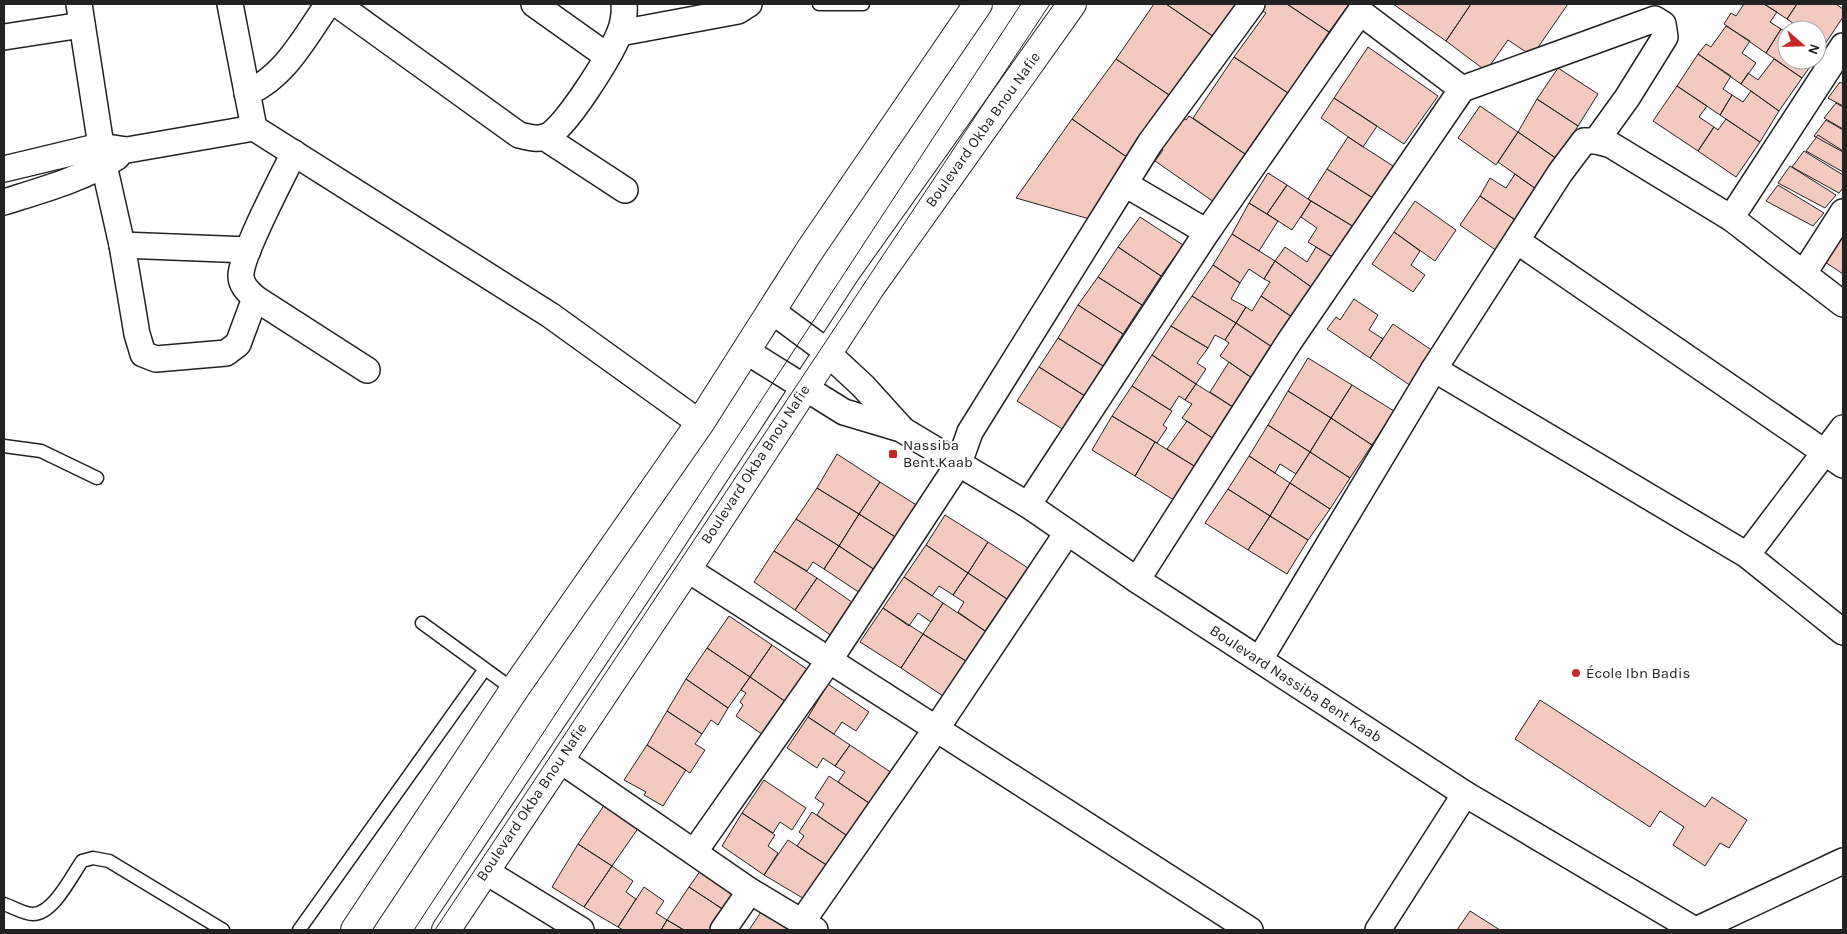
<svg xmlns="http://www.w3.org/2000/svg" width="1847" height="934" font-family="Karla,sans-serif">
  <rect width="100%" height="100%" fill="#fff"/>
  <path fill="#f3c9c0" stroke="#222" d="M1154,4h12l48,33 -42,60 -56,-38z
    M1166,4h70l-22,33z
    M1263,4h24l42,28 -41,61 -54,-36 32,-44 -7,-4z
    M1287,4h62l-20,28z
    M1393,4h78l-25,37z
    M1471,4h97l-36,52 -24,-16 -22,31 -40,-30z
    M1744,4h20l13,8 -7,10 11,7 -15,24 -42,-29 7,-11 5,3z
    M1764,4h33l-10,15z
    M1797,4h39l7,5v8l-18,27 -8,-5v-9h-14l-16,-11z
    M1795,24l8,6h-11z
    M1726,26l24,15 -8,12 14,10 -15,21 -43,-30 8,-10 5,3z
    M1781,29l6,4v27h28l-13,18 -36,-25z
    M1817,39l8,5 -8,12z
    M1368,47l70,49 -34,48 -70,-46z
    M1698,54l33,22 -8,13 9,6 -12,20 -43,-29z
    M1234,57l54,36 -43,61 -52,-36z
    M1116,59l56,38 -41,63 -59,-41z
    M1774,59l28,19 -23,33 -38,-27 7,-11 10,7z
    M1558,68l40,26 -20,32 -41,-27z
    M1840,82l3,2v22l-15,-8z
    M1677,86l30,20 -8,11 15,10 -16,24 -45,-30z
    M1751,91l28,20 -19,31 -40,-27 12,-20 11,7z
    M1334,98l43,28 -14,21 -42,-29z
    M1537,99l41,27 -21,33 -39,-27z
    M1836,103l7,4v22l-19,-11z
    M1480,106l38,26 -22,33 -38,-27z
    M1178,115l8,5 3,-4 56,38 -31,48 -59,-41 8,-11 -6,-4z
    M1072,119l59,41 -38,60 -77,-22z
    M1726,119l34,23 -24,35 -38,-26 16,-24 4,3z
    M1826,120l17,10v22l-29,-16z
    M1518,132l39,27 -21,30 -38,-27z
    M1818,135l25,16v21l-37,-21z
    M1348,137l45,29 -20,32 -46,-29z
    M1804,151l39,24v13l-4,5 -47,-26z
    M1790,166l46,29 -11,13 -47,-25z
    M1327,169l46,29 -19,29 -46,-28z
    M1268,173l19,12 -20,29 -18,-11z
    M1515,174l21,15 -15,35 -41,-28 10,-18 16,10z
    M1287,185l24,16 -19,29 -25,-16z
    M1778,185l46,28 -11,13 -47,-25z
    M1480,196l37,25 -20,30 -37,-26z
    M1311,201l43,26 -20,31 -26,-16 9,-14 -16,-11z
    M1415,201l41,29 -21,31 -41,-29z
    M1249,203l29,18 -19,30 -27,-17z
    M1140,217l43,28 -22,31 -43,-29z
    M1843,225v49l-24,-16z
    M1394,232l26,19 -9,14 14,10 -12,17 -41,-28z
    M1232,234l43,27 -11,18 -15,-10 -9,14 -27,-18z
    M1118,247l43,29 -19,29 -44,-28z
    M1285,247l22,15 9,-15 18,11 -20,31 -39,-28z
    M1275,261l39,28 -19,30 -34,-23 9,-14 -6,-3z
    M1213,265l27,18 -9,16 15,8 -10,16 -44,-27z
    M1098,277l44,28 -19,29 -45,-29z
    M1192,296l44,27 -11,17 -10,-5 -7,13 -37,-22z
    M1261,296l34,23 -20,30 -39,-26 10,-16 6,4z
    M1354,299l24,16 -9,15 14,9 -13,19 -43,-29 9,-12 4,3z
    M1078,305l45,29 -20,32 -45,-28z
    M1236,323l39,26 -20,31 -35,-24 9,-13 -4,-3z
    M1393,324l40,27 -22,35 -41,-28z
    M1171,326l37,22 -11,15 9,6 -10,15 -44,-29z
    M1058,338l45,28 -18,30 -46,-29z
    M1152,355l44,29 -11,16 -6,-4 -9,14 -38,-24z
    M1308,358l44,27 -21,33 -43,-27z
    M1229,362l26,18 -19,29 -26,-17z
    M1039,367l46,29 -21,34 -47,-29z
    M1196,384l40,25 -19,32 -35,-23 10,-14 -7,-4z
    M1352,385l42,26 -22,34 -41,-27z
    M1132,386l40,25 -9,14 4,3 -10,15 -45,-27z
    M1288,391l43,27 -21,34 -42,-27z
    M1112,416l43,26 -20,34 -43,-26z
    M1331,418l41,27 -22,33 -40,-26z
    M1187,421l30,20 -18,28 -32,-20z
    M1268,425l42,27 -14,22 -16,-10 -5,9 -26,-17z
    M1155,442l44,27 -22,33 -42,-26z
    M1310,452l40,26 -20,31 -40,-26z
    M837,454l43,28 -21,32 -42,-26z
    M1249,456l41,27 -20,33 -42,-27z
    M880,482l41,26 -21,32 -41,-26z
    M1290,483l40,26 -22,31 -38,-24z
    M817,488l42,26 -20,32 -43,-27z
    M1228,489l42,27 -22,34 -43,-27z
    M859,514l41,26 -22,32 -39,-26z
    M945,515l43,27 -20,31 -42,-28z
    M1270,516l38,24 -21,34 -39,-24z
    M796,519l43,27 -15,23 -11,-7 -6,9 -33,-20z
    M988,542l40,26 -21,31 -39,-26z
    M926,545l42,28 -15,22 -14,-9 -7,10 -28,-19z
    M839,546l39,26 -15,23 -39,-26z
    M774,551l43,27 -22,32 -41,-28z
    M968,573l39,26 -22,32 -27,-19 6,-10 -11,-7z
    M904,577l39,26 -12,19 -13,-9 -9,13 -26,-18z
    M817,578l42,29 -23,32 -41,-29z
    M943,603l45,30 -19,30 -46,-29z
    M883,608l40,26 -22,34 -41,-26z
    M729,616l43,29 -22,32 -43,-29z
    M923,634l46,29 -23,35 -45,-30z
    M772,645l39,27 -22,32 -39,-27z
    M707,648l43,29 -22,31 -42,-29z
    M750,677l39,27 -23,33 -30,-21 7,-11 -3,-3 6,-9 -5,-3z
    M686,679l42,29 -10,17 -7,-5 -9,14 -35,-23z
    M828,684l41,28 -13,19 -14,-9 -8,12 -26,-17z
    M1540,700l165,107 7,-10 35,23 -18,28 -9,-5 -15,23 -32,-21 11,-18 -24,-16 -10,16 -135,-88z
    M667,711l35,23 -7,10 10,6 -15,23 -43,-28z
    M808,717l42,28 -15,21 -12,-8 -6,10 -30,-20z
    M647,745l39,25 -23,36 -19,-11 2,-3 -22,-12z
    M850,745l42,28 -20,32 -34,-23 7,-10 -10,-6z
    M829,776l43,29 -23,32 -32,-22 7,-11 -9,-6z
    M764,780l42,28 -14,22 -12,-8 -7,11 -31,-20z
    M605,804l34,23 -27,39 -34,-22z
    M812,812l37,25 -21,29 -31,-20 7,-10 -5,-4z
    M742,813l33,22 -7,11 10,7 -14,22 -42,-29z
    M788,840l40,26 -22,34 -42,-25z
    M578,844l34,22 -28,41 -32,-20z
    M612,866l21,15 -7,11 10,7 -18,28 -34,-20z
    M703,867l35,23 -14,20 -35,-23z
    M644,887l20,14 -8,12 11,7 -6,10h-38l-5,-3z
    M689,887l35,23 -13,20h-27l-17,-10z
    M763,909l32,21h-46z
    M1470,911l30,19h-43z
    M667,920l17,10h-23z"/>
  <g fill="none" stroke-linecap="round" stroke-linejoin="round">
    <g stroke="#222" stroke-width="15">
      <path id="lane" d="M819,4h44
        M4,446l37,5 56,27
        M422,623l92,67
        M4,904c9,3 20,10 29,10 20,0 38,-37 49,-53l11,-3 16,3 114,69
        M299,930l186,-261"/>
    </g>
    <g stroke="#222" stroke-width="28">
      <g id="street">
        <path d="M79,4l25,161 18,80 15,89 6,20 13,5 70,-6 12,-9 17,-46"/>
        <path d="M230,4l24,124"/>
        <path d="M337,4l182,131c9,2 18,5 27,2 20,-9 64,-81 73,-103 4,-8 6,-22 5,-30"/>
        <path d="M534,4l73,52"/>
        <path d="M620,33l118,-22 11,-7"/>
        <path d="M4,37l78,-12"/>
        <path d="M247,93c38,-16 58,-56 81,-89"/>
        <path d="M544,137l81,53"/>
        <path d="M294,153c-11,22 -54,104 -53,123 0,10 8,16 14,22l112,72"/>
        <path d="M4,169l96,-23 27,4 127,-22 296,187 150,108"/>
        <path d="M1125,184l82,48"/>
        <path d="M4,202c38,-12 79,-23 113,-45"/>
        <path d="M1731,218l112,-172"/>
        <path d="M1517,241l326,224"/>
        <path d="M122,245l126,5"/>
        <path d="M1804,273l39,-61"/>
        <path d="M772,311l50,37 41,38 38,42"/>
        <path id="s1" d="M746,351l98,61 57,17 127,76 109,75 328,214 230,136"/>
        <path d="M1434,369l313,186 96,77"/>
        <path d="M1028,505l179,-273 153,-220 102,77"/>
        <path d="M1747,555l96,-127"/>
        <path d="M687,569l563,361"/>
        <path d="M1137,580l152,-238 173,-253 193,-70 8,5 2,13 -38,61 -31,43"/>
        <path d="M1260,659l174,-290 126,-196 24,-32h12l15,4 120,73 112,86"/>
        <path d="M560,760l190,131 65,39"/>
        <path d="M695,851l135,-192 129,-196 11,-31 180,-289 102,-139"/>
        <path d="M485,871l96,59"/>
        <path d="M802,922l134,-193 131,-196"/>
        <path d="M723,930l27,-39"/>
        <path d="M1378,930l87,-136"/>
        <path d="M1696,930l147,-69"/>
      </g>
    </g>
    <g stroke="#222" stroke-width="30">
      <g id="primary">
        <path d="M355,930l159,-240 186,-267 110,-173 168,-246"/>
        <path id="s2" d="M446,930l241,-361 183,-281 202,-284"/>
      </g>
    </g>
    <use href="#lane" stroke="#fff" stroke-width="12"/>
    <use href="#street" stroke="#fff" stroke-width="25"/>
    <use href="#primary" stroke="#fff" stroke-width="28"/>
    <path stroke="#222" stroke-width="1" d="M414,930l607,-926
      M435,930l615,-926"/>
  </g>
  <g fill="#c62828" stroke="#fff" stroke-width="2">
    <rect x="888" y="449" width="10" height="10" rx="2.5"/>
    <circle cx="1576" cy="673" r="5"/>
  </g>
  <g text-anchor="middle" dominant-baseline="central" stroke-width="4" stroke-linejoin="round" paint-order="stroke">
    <g font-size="15" fill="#222" stroke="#fff">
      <text stroke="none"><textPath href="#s2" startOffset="964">Boulevard Okba Bnou Nafie</textPath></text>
      <text stroke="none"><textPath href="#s2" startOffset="559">Boulevard Okba Bnou Nafie</textPath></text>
      <text stroke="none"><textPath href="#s1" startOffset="645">Boulevard Nassiba Bent Kaab</textPath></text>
      <text stroke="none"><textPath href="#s2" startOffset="154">Boulevard Okba Bnou Nafie</textPath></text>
    </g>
    <g font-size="15" fill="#222" stroke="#fff" text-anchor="start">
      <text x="903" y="445">Nassiba<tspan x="903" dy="17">Bent Kaab</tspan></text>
      <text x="1586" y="673">École Ibn Badis</text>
    </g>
  </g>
  <rect width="1847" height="934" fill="none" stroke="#222222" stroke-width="10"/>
  <g transform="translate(1802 45) rotate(110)"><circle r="24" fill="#ffffff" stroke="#a7a7a7"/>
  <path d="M0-4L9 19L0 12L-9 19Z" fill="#c62828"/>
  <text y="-8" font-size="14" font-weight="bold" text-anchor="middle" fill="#222222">N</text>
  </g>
</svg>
